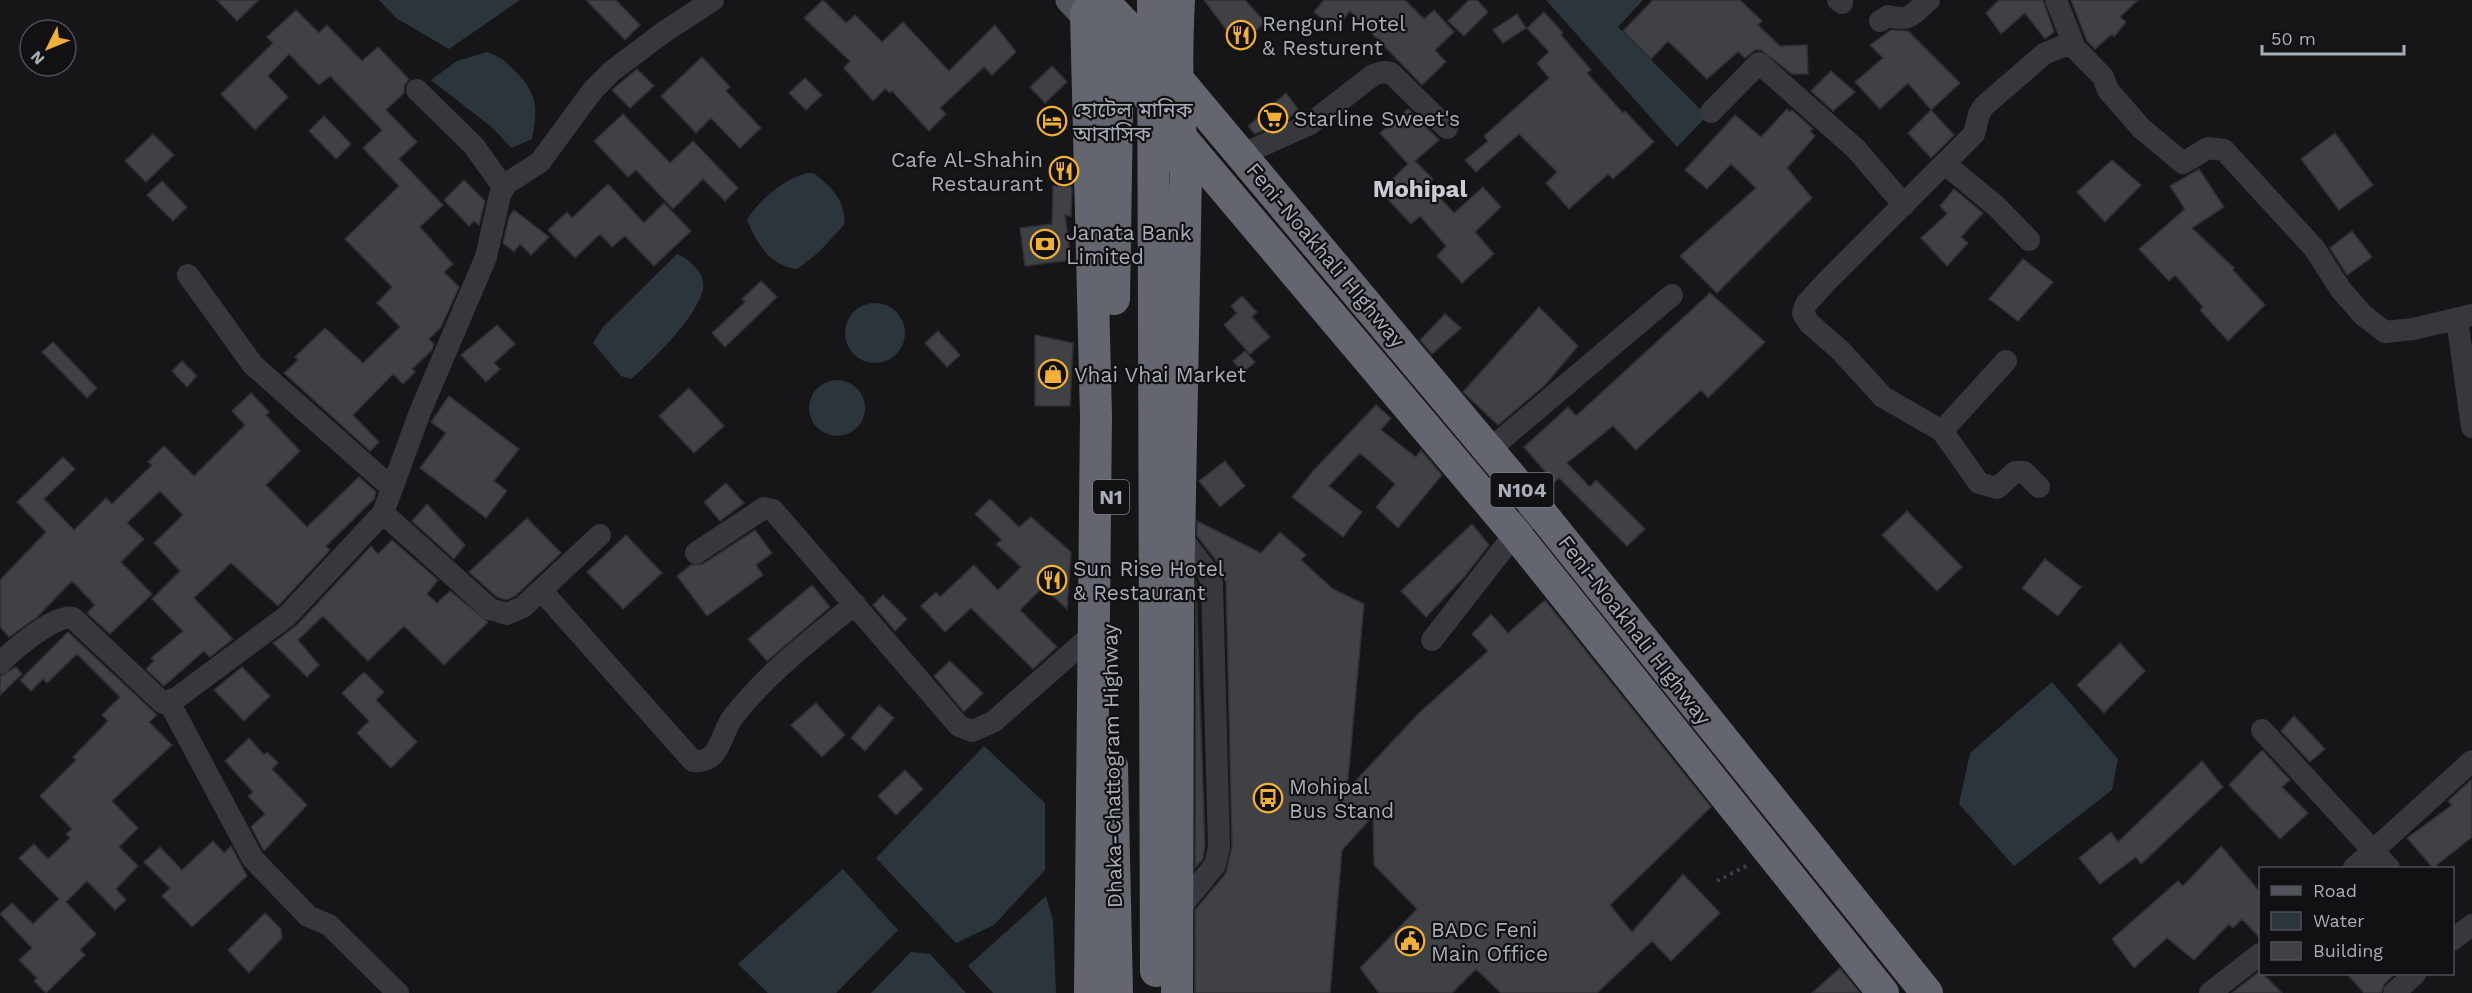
<svg xmlns="http://www.w3.org/2000/svg" width="2472" height="993" font-family="'Work Sans','Noto Sans Bengali',sans-serif">
  <rect width="100%" height="100%" fill="#161618"/>
  <path fill="#2c353c" d="M379,0h141l-71,49 -53,-31z
    M1546,0h97l-25,27 89,89 -30,31z
    M487,52c12,4 18,9 27,18 24,23 24,38 18,69l-21,9 -17,-19 -63,-49 26,-19z
    M807,173h7c17,14 33,29 30,52l-26,28 -21,16c-28,-4 -39,-24 -50,-49 11,-19 38,-42 60,-47z
    M677,254c12,5 29,19 26,35 -6,28 -50,71 -72,90l-10,-3 -28,-33 10,-16z
    M845 333a30 30 0 1 1 60 0a30 30 0 1 1-60 0Z
    M809 408a28 28 0 1 1 56 0a28 28 0 1 1-56 0Z
    M2052,682l66,77 -6,31 -98,76 -55,-62 11,-51z
    M984,746l61,57v67l-51,55 -38,18 -80,-85z
    M843,869l55,61 -62,63h-68l-30,-29z
    M1046,896l7,25 3,72h-63l-25,-27z
    M911,952l19,2 36,39h-95z"/>
  <path fill="#404145" stroke="#303034" stroke-width="1.5" d="M217,0h42l-22,21z
    M586,0h30l24,25 -15,15z
    M823,0l23,23 9,-8 27,27 21,-20 46,49 46,-46 21,27 -24,23 -8,-8 -44,41 6,6 -17,17 -37,-40 -2,2 -5,-4 -12,12 -29,-33 6,-7 -46,-43z
    M1204,0h41l20,22 -26,25z
    M1324,0h81l19,19 10,-9 20,22 -19,18 11,12 -24,23 -72,-74 -15,19 -21,-18z
    M1469,0h8l11,12 -24,24 -16,-15z
    M1653,0h87l22,21 -4,4 22,21 27,-1 1,29h-16l-31,-24h-6l-10,8 -7,-6 -31,27 -39,-38 -17,18 -28,-28z
    M1999,0h44l11,32 -9,7 -20,-26 -24,21 -15,-21z
    M2071,0h67l-18,17 6,5 -12,15 -2,-3 -17,15 -8,-8z
    M296,10l23,23 8,-8 35,36 16,-14 31,32 -5,7v7l-18,17 31,32 -18,17 44,46 -23,22 33,37 -9,8 15,15 -18,40 -12,12 5,5 -2,6 -20,19 3,3 -12,12 -10,-10 -40,41 26,27 -9,9 -86,-78 14,-13 -3,-3 30,-29 38,35 37,-36 -23,-24 15,-16 -47,-48 54,-53 -36,-38 19,-18 -52,-54 -11,9 -30,-31 -21,22 20,21 -33,33 -34,-36 52,-51 -6,-6z
    M1544,12l19,21 -2,2 30,35 -4,3 36,40 2,-2 29,31 -41,37 -5,-5 -39,35 -23,-26 11,-11 -38,-38 -43,38 -11,-12 23,-19 -4,-5 65,-58 -12,-15 12,-11 -22,-24z
    M1517,14l9,14 -23,15 -10,-13z
    M1891,30l17,1 52,52 -29,27 -23,-27 -28,26 -25,-27 28,-24 -13,-13z
    M702,57l28,30 -4,4 35,37 -21,20 -29,-30 -15,15 -35,-37z
    M1052,66l15,16 -22,21 -15,-16z
    M637,69l17,17 -24,22 -18,-18z
    M1831,71l24,21 -22,19 -22,-20z
    M805,78l17,17 -16,15 -17,-17z
    M1286,93l12,16 -10,10 -33,15 -7,-8z
    M1408,109l31,31 -24,21 18,18 -5,6 26,28 29,-26 18,20 -26,25 19,22 -32,29 -25,-27 9,-10 -26,-30 -9,8 -31,-33 28,-27 -28,-31z
    M1787,109l3,3 2,-2 21,19 -3,2 5,5 -28,32 25,30 -95,95 -37,-37 76,-68 -25,-24 -24,25 -22,-19 50,-55 26,22z
    M1931,110l23,25 -23,23 -23,-25z
    M623,114l47,49 23,-22 45,47 -13,13 -22,-22 -30,30 -37,-39 -8,7 -34,-36z
    M324,116l27,28 -15,15 -27,-28z
    M2335,133l38,52 -34,25 -38,-51z
    M153,134l21,21 -28,27 -21,-21z
    M2112,160l29,25 -36,37 -28,-30z
    M2199,169l25,38 -32,21 42,40 -1,2 32,35 -37,36 -28,-31 3,-3 -28,-32 -6,6 -30,-32 46,-40 -15,-23z
    M464,180l21,21 -6,24 -5,-4 -5,5 -25,-26z
    M162,181l25,26 -14,14 -26,-26z
    M608,184l36,39 20,-20 27,28 -37,35 -29,-30 -13,11 -12,-13 -25,24 -27,-28 19,-18 5,6z
    M1053,186l19,1 -1,29 -6,-1 6,45 -46,6 -5,-38 32,-4z
    M1954,189l29,24 -22,24 7,6 -21,23 -26,-28 26,-24 -7,-8z
    M514,210l35,27 -18,18 -11,-11 -6,8 -11,-9 6,-26z
    M2352,231l20,26 -25,18 -17,-27z
    M2023,259l30,23 -35,39 -29,-22z
    M761,281l16,16 -52,50 -13,-14 33,-31 -3,-3z
    M1710,293l55,49 -57,56 -7,-8 -65,60 -23,-24 -46,37 23,24 6,-7 49,49 -18,17 -68,-68 -5,4 -30,-35 44,-40 8,9z
    M1242,296l15,16 -5,5 18,20 -20,17 -26,-29 13,-12 -6,-7z
    M1539,307l39,39 -33,39 -47,40 -35,-33z
    M1445,314l16,14 -29,26 -12,-14z
    M497,325l18,19 -21,19 6,6 -14,13 -25,-27z
    M938,331l22,24 -13,12 -22,-24z
    M1035,335l38,8 -3,63h-35z
    M53,342l44,46 -10,10 -45,-46z
    M1245,351l10,11 -12,11 -10,-12z
    M182,361l15,15 -10,11 -15,-16z
    M689,388l35,38 -30,27 -35,-37z
    M251,393l18,19 -3,3 34,36 -34,34 41,42 52,-50 17,15 -2,7 -48,47 4,4 -52,56 -47,-43 -37,35 39,41 -23,18 -6,-6 -40,35 -18,-17 8,-8 -3,-3 32,-27 -31,-32 28,-28 -26,-28 29,-28 -23,-24 -33,32 17,16 -23,23 31,32 -42,40 -23,-21 8,-8 -23,-24 -35,36 -28,20 -9,-10v-47l46,-48 -29,-30 46,-45 12,12 -31,30 30,31 32,-32 6,6 40,-39 -4,-3 16,-16 30,30 51,-51 -13,-14z
    M449,396l70,53 -25,32 13,10 -21,27 -66,-50 26,-35 -15,-11z
    M1376,405l15,13 -10,12 35,27 5,-7 21,25 -44,53 -22,-21 19,-23 -35,-31 -31,33 33,26 -19,25 -51,-40 22,-27z
    M1225,461l20,25 -25,21 -21,-26z
    M726,483l18,20 -24,18 -16,-19z
    M990,499l29,28 12,-10 40,35 -4,57 -24,-22 -23,23 37,37 -24,22 -62,-61 -26,24 -24,-26 15,-14 4,5 34,-32 24,25 23,-23 -25,-23 6,-4 -27,-26z
    M427,504l38,41 -11,14 -42,-38z
    M1907,511l55,56 -25,24 -55,-56z
    M527,518l34,35 -46,43 -9,4 -9,-3 -28,-25z
    M1197,521l64,32 19,-21 26,23 -5,5 32,29 31,15 -17,186 71,-76 70,-63 -16,-17 19,-20 17,19 37,-33 166,207 -101,98 22,27 51,-58 37,39 -49,48 -19,-20 -55,52h-96l-25,-24 -24,24h-73l-19,-25 57,-59 -43,-44 -1,-49 -31,34 -12,143h-135v-83l31,-37 6,-26 -6,-264 -8,-20 -21,-27z
    M1472,524l17,21 -24,31 -39,41 -25,-26z
    M755,530l17,23 -16,12 7,10 -56,41 -30,-40 14,-11 12,-1z
    M626,535l36,38 -39,36 -36,-37z
    M392,540l46,40 -11,14 10,9 13,-12 38,31 -44,43 -40,-39 -36,35 -45,-45 -25,24 21,25 -12,12 -34,-34 24,-18 74,-79 7,8z
    M2045,559l36,28 -23,29 -36,-28z
    M1196,581l9,265 -2,13 -8,9z
    M812,585l18,22 -63,54 -19,-22z
    M883,595l24,24 -12,12 -22,-26z
    M68,632l89,83 -8,7 23,23 -60,56 26,27 -19,19 19,19 -22,23 10,11 -11,10 -28,-29 -21,21 30,32 -16,16 5,5 -39,38 -12,-12 3,-3 -18,-18 13,-12 -32,-34 12,-11 21,21 26,-25 -40,-41 15,-14 14,15 22,-21 -4,-4 6,-5 -32,-33 36,-36 -3,-3 35,-36 -6,-6 18,-18 -43,-43 -30,29 -4,-4 -12,12 -11,-11z
    M2120,643l25,28 -41,42 -27,-28z
    M950,661l33,32 -19,19 -30,-36z
    M16,667l6,7 -22,21v-19z
    M242,667l28,29 -26,25 -30,-31z
    M364,672l20,20 -8,8 41,42 -26,26 -34,-35 12,-12 -27,-28z
    M816,703l29,32 -23,22 -31,-32z
    M879,705l15,13 -29,33 -14,-13z
    M2294,716l31,33 -15,13 -29,-31z
    M249,738l15,17 3,-3 11,11 -6,6 35,36 -43,46 -13,-24 14,-13 -17,-18 5,-4 -28,-31z
    M2262,750l28,30 -8,7 26,26 -28,26 -51,-54z
    M2202,761l21,26 -82,77 -5,-7 -36,27 -21,-26 32,-26 7,10z
    M905,770l18,19 -27,26 -18,-19z
    M2472,779v58l-39,31 -26,-30 45,-33 -4,-4z
    M213,841l11,12 7,-7 16,30 -55,51 -30,-31 8,-8 -26,-26 16,-15 22,23z
    M2221,846l39,46v46l-18,-19 -9,9 -4,-4 -35,36 -27,-22 -33,30 -22,-29 66,-58 5,5z
    M265,913l16,16 1,9 -33,35 -21,-23z
    M1840,968l20,25h-48z
    M2260,971l22,22h-50z
    M2347,974h48l-10,9 -4,10h-17z"/>
  <g fill="none" stroke-linecap="round" stroke-linejoin="round">
    <path stroke="#3d3f44" stroke-width="4" stroke-dasharray="3 4.5" stroke-linecap="butt" d="M1717,881l33,-17"/>
    <path stroke="#37383d" stroke-width="22" d="M1838,0l4,3
      M2056,0l18,45
      M1880,21l8,-5c23,6 23,-1 41,-16
      M417,90l57,56 30,42
      M1711,112l48,-49 97,86 48,56
      M1241,155l69,-31 63,-49 10,-3 8,1 56,55
      M1945,164l51,42 33,34
      M188,275l65,90 139,123
      M2457,319l15,108
      M1942,431l64,-70
      M1489,450l183,-155
      M2039,487l-15,-15h-9l-18,16 -18,-5 -37,-52 -59,-34 -43,-47 -31,-27 -6,-10 3,-9 21,-23 147,-147 5,-20 5,-8 60,-52 26,-11 33,34 5,13 33,38 42,35 25,-15 16,2 90,98 27,42 22,25 22,17 28,-3 59,-14
      M383,513l107,96 17,5 16,-7 77,-72
      M696,553l68,-45 9,2 186,216 13,5 21,-9 100,-88
      M541,590l152,171c28,3 27,-27 40,-44 34,-44 79,-78 122,-113
      M1432,640l92,-118
      M0,663c13,-13 56,-50 73,-45l90,85 15,-6 109,-81 96,-103 37,-101 66,-155 14,-62 6,-11 34,-22 53,-72 19,-19 52,-39 49,-32
      M169,702l84,157 55,57 21,9 69,68
      M2262,730l127,138
      M2354,868l118,-107
      M1179,909l36,-44 4,-18 -7,-264 -5,-12 -27,-35
      M2452,940l20,-15
      M2210,993l50,-39
      M2394,993l21,-19"/>
    <path stroke="#53555c" stroke-width="27" d="M1069,0l18,19"/>
    <path stroke="#63666e" stroke-width="32" d="M1102,0l73,76 363,433 389,484
      M1153,0l3,971
      M1086,13l10,403 -6,577
      M1087,19l92,116 335,397 369,461
      M1114,299l4,-250
      M1112,766l5,227
      M1177,993l1,-394 8,-426c-10,-58 -10,-114 -7,-173"/>
  </g>
  <defs>
    <g id="restaurant-ring" transform="scale(1.5)"><circle r="9.5" fill="#111113" stroke="#f2b134" stroke-width="1.5"/><path d="M-5-6h1v4h1v-4h1v4h1v-4h1v5L-1.5 .5V6h-2V.5L-5-1ZM5-6V6H3V1.5H1.5Q1.5-4 5-6Z" fill="#f2b134"/></g>
    <g id="supermarket-ring" transform="scale(1.5)"><circle r="9.5" fill="#111113" stroke="#f2b134" stroke-width="1.5"/><path d="M-6-5.5h2.5l.6 2H6L4.5 2H-2.5L-4.4-4H-6ZM-1.5 3.2a1.3 1.3 0 1 0 .1 0ZM3 3.2a1.3 1.3 0 1 0 .1 0Z" fill="#f2b134"/></g>
    <g id="hotel-ring" transform="scale(1.5)"><circle r="9.5" fill="#111113" stroke="#f2b134" stroke-width="1.5"/><path d="M-6-4.5h1.5V1H6V5H4.5V3h-9V5H-6ZM-4 0a1.8 1.8 0 1 1 3.6 0ZM.5 0V-2.5h3Q6-2.5 6 0Z" fill="#f2b134"/></g>
    <g id="bank-ring" transform="scale(1.5)"><circle r="9.5" fill="#111113" stroke="#f2b134" stroke-width="1.5"/><path d="M-6-4H6V4H-6ZM0-2.3a2.3 2.3 0 1 0 0 4.6a2.3 2.3 0 1 0 0-4.6Z" fill="#f2b134"/></g>
    <g id="shop-ring" transform="scale(1.5)"><circle r="9.5" fill="#111113" stroke="#f2b134" stroke-width="1.5"/><path d="M-5-2.5h2.3a2.7 3.5 0 0 1 5.4 0H5L5.5 6h-11ZM-1.5-2.5h3a1.5 2.3 0 0 0-3 0Z" fill="#f2b134"/></g>
    <g id="bus-ring" transform="scale(1.5)"><circle r="9.5" fill="#111113" stroke="#f2b134" stroke-width="1.5"/><path d="M-5-6H5V4H4V6H2V4H-2V6H-4V4H-5ZM-3.5-4V0h7V-4ZM-3.5 1.2v1.5H-2V1.2ZM2 1.2v1.5H3.5V1.2Z" fill="#f2b134"/></g>
    <g id="civic-ring" transform="scale(1.5)"><circle r="9.5" fill="#111113" stroke="#f2b134" stroke-width="1.5"/><path d="M-.6-6.5H3V-4.5H.6V-3L4-1V1h2V6H-6V1h2V-1L-.6-3ZM-1.2 2.5V6h2.4V2.5Z" fill="#f2b134"/></g>
  </defs>
  <g fill-rule="evenodd">
    <use href="#restaurant-ring" x="1241" y="35"/>
    <use href="#supermarket-ring" x="1273" y="118"/>
    <use href="#hotel-ring" x="1052" y="121"/>
    <use href="#restaurant-ring" x="1064" y="171"/>
    <use href="#bank-ring" x="1045" y="244"/>
    <use href="#shop-ring" x="1053" y="374"/>
    <use href="#restaurant-ring" x="1052" y="580"/>
    <use href="#bus-ring" x="1268" y="798"/>
    <use href="#civic-ring" x="1410" y="941"/>
  </g>
  <g text-anchor="middle" dominant-baseline="central" stroke-width="4.5" stroke-linejoin="round" paint-order="stroke">
    <g fill="#111113" stroke="#7b7e86" stroke-width="1.5">
      <rect x="1490.5" y="473" width="63" height="34" rx="4.5"/>
      <rect x="1093" y="480" width="36" height="34" rx="4.5"/>
    </g>
    <g font-size="20" font-weight="bold" fill="#a8adb8">
      <text x="1522" y="490">N104</text>
      <text x="1111" y="497">N1</text>
    </g>
    <g font-size="21" fill="#a8adb8" stroke="#111113" text-anchor="start">
      <text x="1262" y="23">Renguni Hotel<tspan x="1262" dy="24">&amp; Resturent</tspan></text>
      <text x="1073" y="109">হোটেল মানিক<tspan x="1073" dy="24">আবাসিক</tspan></text>
      <text x="1294" y="118">Starline Sweet's</text>
      <text x="1043" y="159" text-anchor="end">Cafe Al-Shahin<tspan x="1043" dy="24">Restaurant</tspan></text>
      <text x="1066" y="232">Janata Bank<tspan x="1066" dy="24">Limited</tspan></text>
      <text x="1074" y="374">Vhai Vhai Market</text>
      <text x="1073" y="568">Sun Rise Hotel<tspan x="1073" dy="24">&amp; Restaurant</tspan></text>
      <text x="1289" y="786">Mohipal<tspan x="1289" dy="24">Bus Stand</tspan></text>
      <text x="1431" y="929">BADC Feni<tspan x="1431" dy="24">Main Office</tspan></text>
    </g>
    <g font-size="21" fill="#a8adb8" stroke="#111113">
      <text transform="translate(1326 255) rotate(50)">Feni-Noakhali HIghway</text>
      <text transform="translate(1635 630) rotate(52)">Feni-Noakhali HIghway</text>
      <text transform="translate(1112 766) rotate(-91)">Dhaka-Chattogram Highway</text>
    </g>
    <g font-size="24" font-weight="bold" fill="#c9ccd4" stroke="#111113">
      <text x="1420" y="189">Mohipal</text>
    </g>
  </g>
  <rect x="2259" y="867" width="195" height="108" fill="#111113" stroke="#4d4f55" stroke-width="1.5"/>
  <rect x="2271" y="886" width="30" height="9" fill="#53555c" stroke="#4d4f55" stroke-width="1.5"/>
  <text x="2313" y="897" font-size="18" fill="#a8adb8">Road</text>
  <rect x="2271" y="912" width="30" height="18" fill="#2c353c" stroke="#4d4f55" stroke-width="1.5"/>
  <text x="2313" y="927" font-size="18" fill="#a8adb8">Water</text>
  <rect x="2271" y="942" width="30" height="18" fill="#404145" stroke="#4d4f55" stroke-width="1.5"/>
  <text x="2313" y="957" font-size="18" fill="#a8adb8">Building</text>
  <g transform="translate(48 48) rotate(227)"><circle r="28" fill="#111113" stroke="#4d4f55" stroke-width="1.5"/>
  <path d="M0-4.5L10 22L0 15L-10 22Z" fill="#f2b134"/>
  <text y="-9" font-size="16" font-weight="bold" text-anchor="middle" fill="#a8adb8">N</text>
  </g>
  <path d="M2262 45v9h142v-9" fill="none" stroke="#a8adb8" stroke-width="3"/>
  <text x="2271" y="45" font-size="18" fill="#a8adb8" stroke="#111113" stroke-width="4.5" paint-order="stroke">50 m</text>
</svg>
